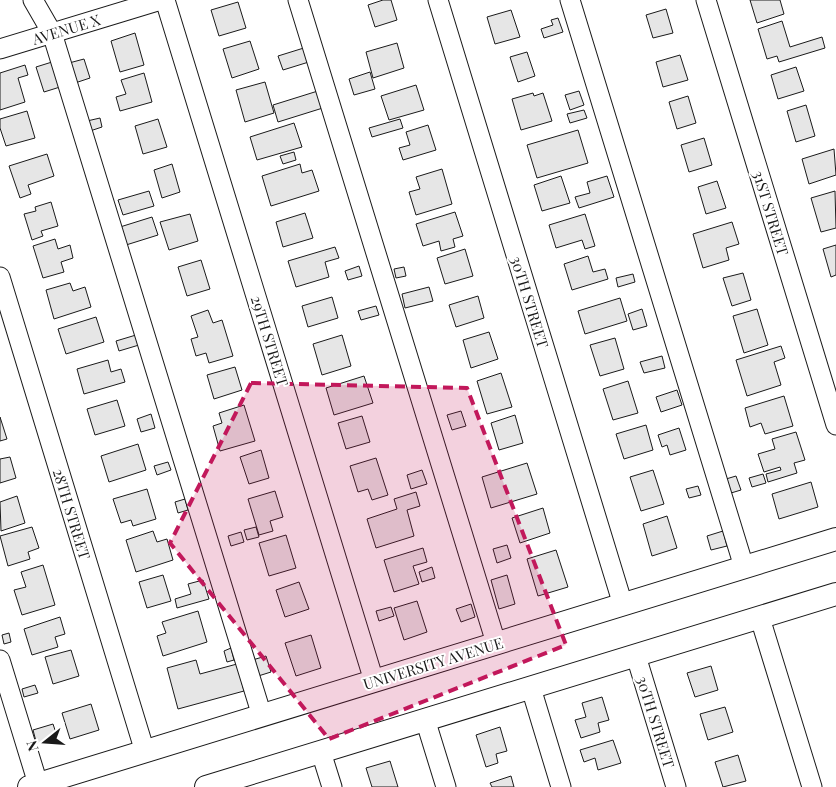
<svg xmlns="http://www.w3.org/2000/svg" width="836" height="787" font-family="'Playfair Display',serif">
  <rect width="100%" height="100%" fill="#fff"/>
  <path fill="#e6e6e6" stroke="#1a1a1a" d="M383,0h8l6,20 -22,7 -7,-22z
    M750,0h30l4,14 -27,9z
    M238,2l8,26 -27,8 -8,-26z
    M666,9l7,24 -20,5 -7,-23z
    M511,10l9,27 -25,7 -8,-27z
    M558,18l5,14 -19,6 -3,-9 12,-4 -2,-5z
    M782,21l8,26 32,-10 3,11 -46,14 -2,-6 -10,3 -9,-30z
    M135,33l9,32 -24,7 -9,-31z
    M250,41l9,28 -27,9 -9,-29z
    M397,43l7,25 -31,10 -7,-26z
    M307,47l5,14 -29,9 -5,-14z
    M527,52l8,24 -17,6 -8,-25z
    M680,55l8,25 -25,7 -7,-25z
    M84,59l6,19 -15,5 -6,-20z
    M52,62l8,25 -16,5 -8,-25z
    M25,65l3,10 -10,3 7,24 -25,8v-37z
    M796,67l8,24 -26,8 -7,-24z
    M370,72l5,17 -21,6 -5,-16z
    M144,73l8,29 -32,9 -4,-14 10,-3 -5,-14z
    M265,82l9,31 -29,9 -9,-32z
    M416,85l8,25 -35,10 -8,-24z
    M321,90l5,17 -48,15 -5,-17z
    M579,91l5,14 -14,5 -5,-15z
    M533,93l1,3 9,-3 9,28 -31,9 -9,-31z
    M688,96l8,27 -19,6 -8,-27z
    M806,105l9,31 -19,6 -9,-31z
    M584,110l3,8 -17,5 -3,-9z
    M27,111l8,27 -29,8 -6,-18v-9z
    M100,118l2,9 -12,4 -3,-10z
    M158,119l9,28 -24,7 -8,-28z
    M400,119l3,9 -31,9 -3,-9z
    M294,123l8,24 -45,13 -7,-23z
    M428,125l8,25 -33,10 -4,-12 11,-3 -4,-13z
    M578,130l10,33 -51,15 -10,-33z
    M704,138l8,27 -23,7 -8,-27z
    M834,149l2,26 -27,9 -7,-25z
    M294,152l2,8 -13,4 -3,-8z
    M47,154l7,22 -26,9 3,9 -11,4 -11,-32z
    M172,164l8,28 -18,6 -8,-28z
    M300,164l2,9 10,-3 7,21 -48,15 -9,-30z
    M442,169l10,35 -36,11 -7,-23 11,-3 -4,-12z
    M561,176l9,27 -28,8 -8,-26z
    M607,176l7,21 -35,11 -4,-11 15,-4 -3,-11z
    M717,181l9,27 -20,6 -8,-27z
    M149,191l5,15 -31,9 -5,-15z
    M835,191l1,37 -15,4 -10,-34z
    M51,202l7,24 -17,5 2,5 -11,4 -8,-26 12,-3 -1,-4z
    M455,212l8,24 -10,3 2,8 -14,4 -2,-10 -16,5 -7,-22z
    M305,213l8,25 -30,9 -7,-25z
    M190,214l8,27 -29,9 -9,-28z
    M585,214l10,32 -10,3 -3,-9 -26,8 -7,-23z
    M152,217l6,18 -32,10 -6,-18z
    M732,222l7,22 -13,4 3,12 -26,8 -10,-34z
    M55,239l3,10 12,-4 3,13 -12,4 3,10 -21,6 -10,-32z
    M836,245v30l-5,2 -8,-28z
    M335,247l4,11 -14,4 4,15 -33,10 -8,-26z
    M465,249l8,27 -28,8 -8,-26z
    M588,256l5,16 12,-3 3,10 -36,11 -8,-26z
    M201,260l9,29 -23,7 -9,-29z
    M359,266l3,10 -14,4 -3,-9z
    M404,267l2,9 -10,2 -2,-9z
    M743,273l8,27 -19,6 -9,-28z
    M633,274l2,8 -17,5 -2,-9z
    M70,283l3,8 12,-4 6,20 -37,12 -8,-29z
    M429,287l4,14 -28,7 -3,-14z
    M478,296l6,22 -28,9 -7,-22z
    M332,297l6,21 -30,9 -6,-21z
    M620,298l7,23 -42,13 -7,-23z
    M376,306l3,9 -18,5 -3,-9z
    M642,309l5,17 -14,4 -5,-16z
    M757,309l11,36 -24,8 -11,-37z
    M208,310l5,13 9,-3 11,36 -24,7 -3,-10 -10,3 -5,-17 7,-2 -7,-21z
    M96,317l8,25 -38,12 -8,-25z
    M489,332l9,27 -27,9 -8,-28z
    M136,335l3,10 -20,6 -3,-10z
    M342,335l9,31 -29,9 -9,-31z
    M615,338l9,31 -24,7 -10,-31z
    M781,346l4,12 -11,4 7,23 -34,11 -11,-36z
    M662,356l3,12 -21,5 -4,-11z
    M108,360l3,12 10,-3 4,13 -41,12 -7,-25z
    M235,367l7,23 -28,9 -7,-24z
    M501,373l11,34 -25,7 -10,-33z
    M364,376l9,27 -39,12 -8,-27z
    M628,381l10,32 -25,7 -10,-31z
    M677,390l5,15 -21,7 -5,-15z
    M784,396l9,30 -28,8 -4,-11 -11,4 -5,-19z
    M117,400l8,26 -30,9 -8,-26z
    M244,405l11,36 -35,10 -7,-25 9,-3 -3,-10z
    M461,411l5,15 -14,4 -5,-15z
    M151,414l4,14 -14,4 -4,-13z
    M515,415l8,28 -24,7 -8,-27z
    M362,416l8,26 -24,7 -8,-26z
    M0,417l7,22 -7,2z
    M646,425l7,25 -29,9 -8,-25z
    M679,428l7,22 -16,5 -3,-10 -5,2 -4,-12z
    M796,432l9,28 -11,3 3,10 -29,9 -2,-8 15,-4 -1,-3 -16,5 -6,-18 17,-5 -3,-10z
    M138,444l8,26 -37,12 -8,-26z
    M261,450l8,28 -20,6 -9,-27z
    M10,457l6,21 -16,5v-24z
    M376,458l12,37 -16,5 -4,-11 -10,3 -8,-26z
    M168,462l3,8 -14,5 -3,-9z
    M527,463l10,31 -46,14 -9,-31z
    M422,470l5,14 -16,5 -4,-14z
    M653,470l11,34 -23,7 -11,-34z
    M763,474l3,9 -14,4 -3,-9z
    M736,476l5,14 -10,3 -5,-14z
    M811,482l7,25 -39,12 -7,-25z
    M698,486l3,9 -12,3 -3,-9z
    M147,489l9,30 -23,7 -2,-6 -10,3 -8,-24z
    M275,491l8,26 -13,4 3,10 -14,4 -11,-36z
    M416,492l4,14 -13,4 7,26 -38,12 -9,-29 30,-10 -3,-10z
    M17,496l8,27 -24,8 -1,-29z
    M185,499l3,11 -10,3 -3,-11z
    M543,508l7,25 -30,10 -8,-25z
    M667,516l10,32 -25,8 -9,-32z
    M32,527l7,21 -11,4 2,7 -22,7 -8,-30z
    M256,527l3,10 -12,3 -3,-10z
    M153,531l4,11 10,-3 6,21 -37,12 -10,-32z
    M723,531l4,15 -16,4 -4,-14z
    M241,532l3,10 -13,4 -3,-10z
    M286,535l10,33 -27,8 -10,-33z
    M507,545l4,13 -14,5 -4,-14z
    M423,548l4,14 -14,4 6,18 -25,8 -10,-32z
    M556,550l12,37 -30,9 -11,-37z
    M43,565l12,40 -33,10 -8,-25 12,-3 -5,-15z
    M432,567l3,11 -13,4 -3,-10z
    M163,575l8,26 -24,7 -8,-26z
    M507,575l8,29 -16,5 -8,-29z
    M203,580l6,19 -32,9 -2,-9 16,-5 -3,-10z
    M299,582l10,27 -24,8 -9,-27z
    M417,601l10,31 -23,8 -10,-32z
    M471,604l4,13 -14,5 -5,-13z
    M391,607l3,9 -15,5 -3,-10z
    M198,611l9,31 -44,14 -6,-20 9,-3 -4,-11z
    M60,617l5,17 -10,3 3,10 -26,8 -8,-26z
    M9,633l2,9 -7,2 -2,-9z
    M311,635l10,33 -25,8 -11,-33z
    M231,648l3,12 -7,2 -3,-11z
    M71,650l8,26 -26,8 -8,-27z
    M266,656l5,16 -16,5 -6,-16z
    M196,660l4,14 37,-10 7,27 -66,18 -11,-41z
    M711,666l7,24 -23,7 -8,-24z
    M35,685l3,8 -14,4 -2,-8z
    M602,697l7,23 -11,3 2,9 -19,6 -6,-18 11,-3 -4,-14z
    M91,704l8,26 -29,9 -8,-26z
    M725,707l8,25 -25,8 -8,-26z
    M53,724l5,15 -21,6 -4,-15z
    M500,727l7,24 -11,3 2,9 -12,4 -10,-32z
    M613,740l8,23 -23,7 -3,-12 -11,4 -4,-12z
    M738,755l8,26 -23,6 -8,-25z
    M390,761l8,26h-26l-6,-19z
    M511,776l3,11h-22l-2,-4z"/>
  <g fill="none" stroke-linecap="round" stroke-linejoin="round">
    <g stroke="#1a1a1a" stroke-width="21">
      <path id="minor" d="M33,0l19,33 210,683
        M165,0l209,681
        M298,0l198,643
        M438,0l185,605
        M570,0l174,567
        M706,0l130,425
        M0,49l161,-49
        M0,277l145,475
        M760,618l52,169
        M636,656l40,131
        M0,660l38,124
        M531,688l30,99
        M425,719l21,68
        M321,752l11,35"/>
    </g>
    <g stroke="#1a1a1a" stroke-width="24">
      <path id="major" d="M29,787l807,-248
        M206,787l630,-193"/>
    </g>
    <use href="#minor" stroke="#fff" stroke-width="19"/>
    <use href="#major" stroke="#fff" stroke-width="22"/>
  </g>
  <path fill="#c2185b" fill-opacity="0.2" stroke="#c2185b" stroke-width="4" stroke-dasharray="10 6" stroke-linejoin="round" d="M251,383l216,5 99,257 -237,94 -159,-196z"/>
  <g text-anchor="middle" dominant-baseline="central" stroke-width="4" stroke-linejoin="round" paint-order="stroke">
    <g font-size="15" fill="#1a1a1a" stroke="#fff">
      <text transform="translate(66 29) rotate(-17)">AVENUE X</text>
      <text transform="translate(771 213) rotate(73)">31ST STREET</text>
      <text transform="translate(530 302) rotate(73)">30TH STREET</text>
      <text transform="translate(270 341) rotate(73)">29TH STREET</text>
      <text transform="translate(72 514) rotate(73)">28TH STREET</text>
      <text transform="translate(433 663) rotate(-17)">UNIVERSITY AVENUE</text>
      <text transform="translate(656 722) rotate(73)">30TH STREET</text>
    </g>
  </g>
  <g transform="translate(45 742) rotate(253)" stroke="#ffffff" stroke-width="4" paint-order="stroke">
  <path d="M0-4L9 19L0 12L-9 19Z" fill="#1a1a1a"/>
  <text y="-8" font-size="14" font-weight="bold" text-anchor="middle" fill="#1a1a1a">N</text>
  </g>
</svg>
